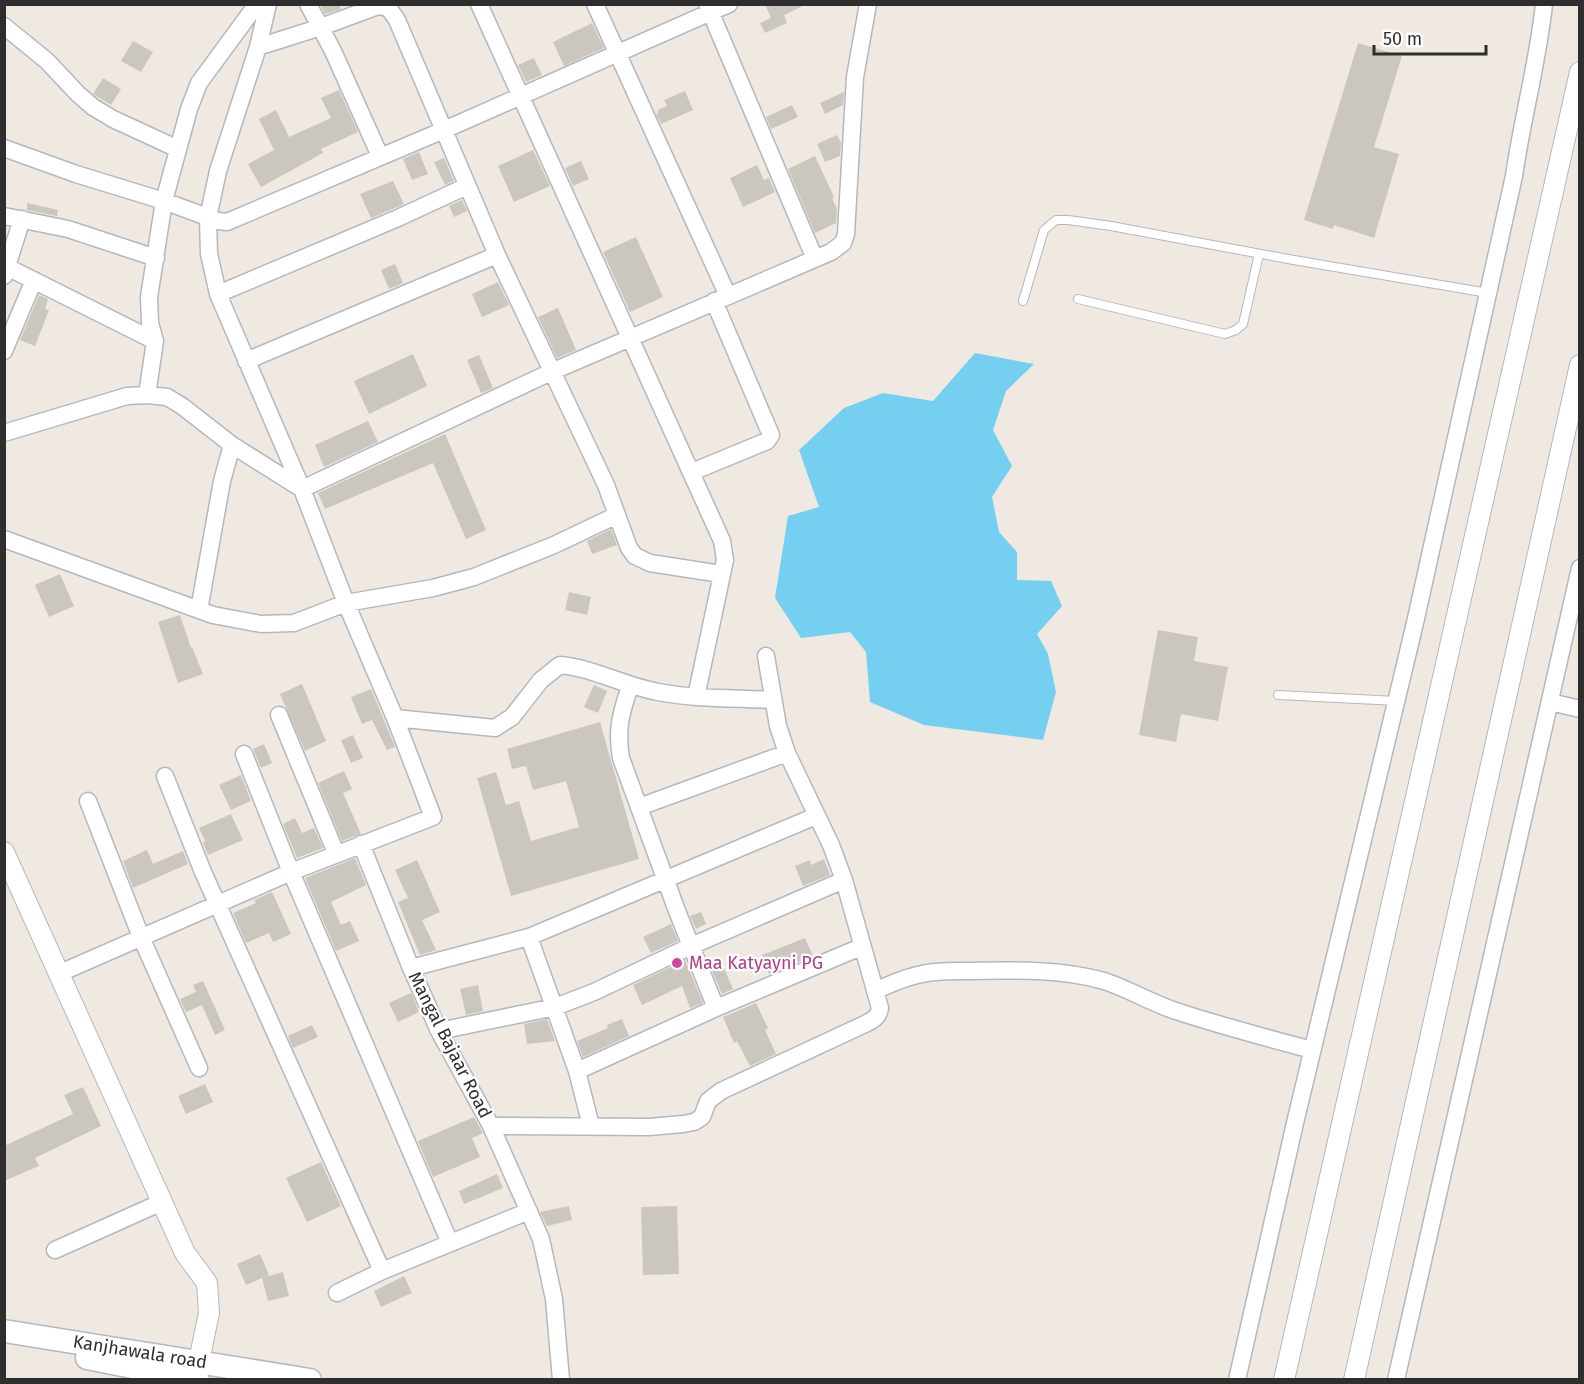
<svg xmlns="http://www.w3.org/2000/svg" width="1584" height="1384" font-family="'Fira Sans',sans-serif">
  <rect width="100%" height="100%" fill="#efe9e1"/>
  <path fill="#75cff0" d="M975,353l59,11 -28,27 -13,39 19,36 -20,31 7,35 18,20v28l34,1 11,25 -25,28 11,20 8,38 -13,48 -119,-15 -54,-23 -4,-50 -16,-20 -49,6 -26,-40 13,-82 31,-9 -20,-57 45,-42 39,-15 50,8z"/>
  <path fill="#cbc7bf" d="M320,4h19l2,5 -16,5z
    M765,4h42l-23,11 3,8 -22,10 -5,-10 11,-5z
    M592,23l12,25 -40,18 -11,-24z
    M133,41l20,11 -12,20 -20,-11z
    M1358,43l44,13 -28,91 25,7 -25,84 -40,-13 -1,4 -29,-9z
    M534,58l8,17 -16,7 -8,-17z
    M103,78l18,11 -10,16 -18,-11z
    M339,90l19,42 -37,17 2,4 -62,34 -13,-23 26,-14 -15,-31 17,-9 13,27 42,-19 -10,-20z
    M685,91l8,19 -32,14 -5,-10 2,-1v-3l9,-4 -3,-6z
    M844,92l-1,13 -18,9 -5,-11z
    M792,105l6,12 -27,12 -5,-12z
    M837,135l4,8 -1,13 -15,6 -8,-18z
    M533,150l17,36 -36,16 -16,-36z
    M419,152l9,22 -16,6 -9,-21z
    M815,156l19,41 -2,1 5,11 -1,14 -21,10 -27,-64z
    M444,158l10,23 -9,4 -11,-23z
    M581,161l8,18 -16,7 -8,-18z
    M757,165l7,15 5,-2 6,14 -32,15 -13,-29z
    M393,181l11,23 -33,14 -11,-24z
    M462,200l5,11 -13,6 -5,-11z
    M27,203l31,7 -1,6 -30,-6z
    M636,237l27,60 -33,15 -27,-60z
    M395,264l8,19 -14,6 -8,-19z
    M498,282l11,23 -27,12 -10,-23z
    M39,295l9,4 -3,10 4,1 -14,36 -15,-6z
    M558,308l18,42 -19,8 -19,-41z
    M413,354l14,32 -58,28 -15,-33z
    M479,355l14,33 -12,5 -14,-33z
    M368,421l10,21 -54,25 -9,-22z
    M445,434l41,96 -20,9 -33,-76 -108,46 -7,-16z
    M611,529l6,16 -25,9 -5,-13z
    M60,574l14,32 -25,11 -14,-32z
    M569,592l22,5 -4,18 -22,-5z
    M180,615l11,33 1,-1 11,27 -25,9 -20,-61z
    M1158,630l40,7 -4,24 34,6 -10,54 -37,-7 -5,28 -37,-7z
    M302,684l24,57 -21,10 -25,-57z
    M594,685l13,6 -9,22 -14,-6z
    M371,689l24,58 -8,3 -15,-30 -10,4 -11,-27z
    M600,722l39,137 -128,37 -34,-118 19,-6 10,33 13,-4 12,40 48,-14 -13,-46 -33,9 -7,-24 -14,3 -5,-20z
    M353,735l10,23 -12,5 -10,-23z
    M264,744l8,19 -11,5 -8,-19z
    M344,771l8,18 -9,4 18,41 -19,7 -24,-58z
    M241,775l10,26 -20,9 -12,-25z
    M231,814l12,26 -35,15 -5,-12 2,-2 -6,-13z
    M295,818l7,15 12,-5 9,20 -26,10 -14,-34z
    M147,850l6,14 30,-13 5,13 -55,24 -10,-27z
    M355,858l11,27 -35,17 10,23 9,-4 9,20 -23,10 -31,-73z
    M824,859l6,16 -27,11 -8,-20 15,-6 1,5z
    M417,860l23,52 -18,8 14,30 -16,5 -22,-53 10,-4 -13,-28z
    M272,892l19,42 -18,8 -4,-9 -23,10 -13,-30 23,-10 -2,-3z
    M701,912l5,12 -10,5 -6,-13z
    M671,924l7,17 -27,12 -8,-16z
    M805,938l8,18 -44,18 -7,-19z
    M685,960l18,43 -13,5 -8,-22 -40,19 -9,-20z
    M723,966l10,23 -11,5 -10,-23z
    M203,981l22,49 -10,5 -13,-30 -16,7 -6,-13 16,-7 -3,-7z
    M478,985l5,26 -17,4 -6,-26z
    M411,993l8,19 -21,10 -9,-19z
    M756,1003l12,25 -3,2 11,24 -26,12 -13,-25 -3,2 -11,-26z
    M547,1019l8,22 -28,3 -3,-20z
    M622,1019l7,17 -46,21 -6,-16 31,-13 -1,-3z
    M312,1025l6,12 -25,11 -5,-12z
    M205,1084l8,18 -27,12 -8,-18z
    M83,1087l18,39 -66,32 4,8 -35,15v-35l69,-32 -9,-19z
    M474,1117l9,16 -11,5 8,19 -47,20 -15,-36z
    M321,1162l20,44 -34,16 -21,-44z
    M497,1174l6,14 -39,16 -5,-13z
    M569,1206l3,14 -25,6 -7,-14z
    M677,1206l2,68 -36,1 -2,-68z
    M260,1254l9,21 -4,2 18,-5 6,24 -21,5 -6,-23 -16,7 -9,-21z
    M404,1276l8,17 -31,14 -7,-16z"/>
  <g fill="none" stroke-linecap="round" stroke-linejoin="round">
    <g stroke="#b4b7c1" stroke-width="10">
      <path id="service" d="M1078,299l147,35 11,-4 7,-6 16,-70
        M1023,301l21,-71 12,-10h12l43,6 177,33 200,34
        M1278,695l119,6"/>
    </g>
    <g stroke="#b4b7c1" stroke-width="19">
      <path id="minor" d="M308,4l25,47 47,105
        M479,4l243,537 3,19 -29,137
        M595,4l133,292
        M707,4l108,255
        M4,26l43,35 31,33 15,13 20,12 65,30
        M258,47l63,-20 57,-21 7,1 5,3 7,10 100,235 109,230 23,63 6,8 15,7 71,11
        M4,148l72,26 88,27 54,20 9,1 217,-92 285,-126
        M4,216l64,13 88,29
        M7,267l148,74
        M4,276l18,-57
        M218,294l180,-76 69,-32
        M4,351l30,-71
        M246,361l251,-106
        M147,395l8,-54 -5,-18 -1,-26 15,-96 25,-92 10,-26 58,-79
        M4,433l123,-37 20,-1 20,2 15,9 50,39 70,44 249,-117 280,-120 12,-9 3,-9 9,-157 13,-73
        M692,472l75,-31 4,-6 -57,-134
        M4,539l209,76 48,9 33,-1 52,-20 87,-15 41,-11 80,-32 63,-30
        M199,610l23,-129 10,-36
        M630,686c-9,27 -14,43 -9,72l56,153 39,97
        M1550,702l30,7
        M279,715l57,138
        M395,718l100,10 17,-11 29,-37 19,-15c34,3 64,21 98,27 37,7 76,6 114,8
        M244,754l47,118 159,371
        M165,776l38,96 179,399
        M88,801l53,136 58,131
        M639,807l148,-54
        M361,844l50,124 28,63 52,95 50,113 13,60 7,81
        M529,937l48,134 14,55
        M411,968l118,-31 287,-121
        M60,973l231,-101 142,-55 -38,-99 -49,-115 -44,-114 -84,-195 -9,-40 -1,-36 10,-47 40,-124 10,-43
        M875,991c15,-7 31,-14 47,-17 16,-4 34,-3 50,-3 44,-1 90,-2 132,10 25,8 47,22 72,30 45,15 91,27 136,39
        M439,1031l116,-24 39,-15 97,-46 153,-66
        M577,1071l139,-63 145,-61
        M491,1126l158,1 34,-3 11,-2 8,-5 6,-16 13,-10 144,-67c8,-4 14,-7 15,-16l-36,-128 -13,-35 -44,-92 -9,-27 -12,-70
        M55,1250l107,-48
        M337,1293l45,-22 147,-60
        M1237,1380l58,-257 120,-500 99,-447c8,-57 24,-114 30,-172
        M1396,1380l184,-812"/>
    </g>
    <g stroke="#b4b7c1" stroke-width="22">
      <path id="tertiary" d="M4,852l181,401 22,30 2,30 -10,48
        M1284,1380l296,-1308
        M1354,1380l226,-1015"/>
    </g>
    <g stroke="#b4b7c1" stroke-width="25">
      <path id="secondary" d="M4,1331l306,49
        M87,1358l111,22"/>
    </g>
    <use href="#service" stroke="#fff" stroke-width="8"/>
    <use href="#minor" stroke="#fff" stroke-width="16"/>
    <use href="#tertiary" stroke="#fff" stroke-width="20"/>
    <use href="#secondary" stroke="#fff" stroke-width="22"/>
  </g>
  <circle fill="#d1479c" stroke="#fff" stroke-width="2" cx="677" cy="963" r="6"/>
  <g text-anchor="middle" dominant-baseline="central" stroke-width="4.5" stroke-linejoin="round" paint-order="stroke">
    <g font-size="18" fill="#b23c85" stroke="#fff" text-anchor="start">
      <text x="689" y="963">Maa Katyayni PG</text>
    </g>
    <g font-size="18" fill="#2e2e2e" stroke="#fff">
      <text transform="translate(450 1045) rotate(63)">Mangal Bajaar Road</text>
      <text transform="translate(140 1352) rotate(9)">Kanjhawala road</text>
    </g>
  </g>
  <rect width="1584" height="1384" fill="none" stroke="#2e2e2e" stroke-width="12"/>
  <path d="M1374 45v9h112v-9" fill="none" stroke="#2e2e2e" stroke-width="3"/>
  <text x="1383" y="45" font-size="18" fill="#2e2e2e" stroke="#ffffff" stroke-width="4.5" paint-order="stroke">50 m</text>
</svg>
